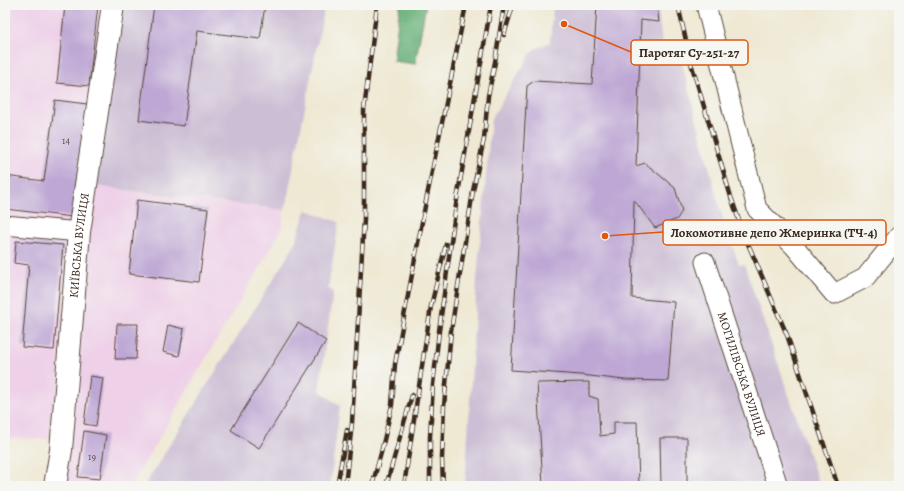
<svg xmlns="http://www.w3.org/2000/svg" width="904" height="491" font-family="Alegreya,serif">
  <rect width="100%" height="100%" fill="#f6f6f2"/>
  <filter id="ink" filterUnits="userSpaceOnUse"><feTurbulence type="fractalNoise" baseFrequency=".025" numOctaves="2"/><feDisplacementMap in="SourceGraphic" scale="8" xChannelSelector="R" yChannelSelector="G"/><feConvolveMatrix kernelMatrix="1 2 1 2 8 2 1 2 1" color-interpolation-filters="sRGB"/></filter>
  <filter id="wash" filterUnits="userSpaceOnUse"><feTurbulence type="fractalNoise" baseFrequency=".012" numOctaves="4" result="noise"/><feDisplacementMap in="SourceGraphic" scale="16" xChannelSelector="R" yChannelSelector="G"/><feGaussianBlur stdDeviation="0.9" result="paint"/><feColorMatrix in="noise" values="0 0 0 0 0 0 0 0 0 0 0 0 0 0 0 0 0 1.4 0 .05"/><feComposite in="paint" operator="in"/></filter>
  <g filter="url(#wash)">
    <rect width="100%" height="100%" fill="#efe9d4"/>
    <path fill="#eed0e8" d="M5,5h108l-27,180 199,25 -5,23 -149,253h-76l7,-46 -57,-2z"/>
    <path fill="#ccbed4" d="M113,5h212l-40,205 -199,-25z
      M553,5h104l5,38 14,-2 44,168 19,56 5,-1 76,222h-355l12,-208 14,-159 42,-69 17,-8z
      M306,210l33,12 -11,66 5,4 -14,98 21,16 -10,80h-186l150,-240z"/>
    <path fill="#68b078" stroke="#526d4b" d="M400,5h26l-11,59 -22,-3z"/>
    <g id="blocks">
      <path fill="#bea7d4" d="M65,5h33l-9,81 -32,-3z
        M154,5h111l-5,34 -63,-8 -13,95 -45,-6z
        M597,5h60l2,17 -18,-2 -5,146 9,-3 30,25 7,23 -5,8 -22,9 -21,-28 -2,98 42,4 -6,79 -43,-1 -44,-5 -70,-5 16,-284 7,-5 58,3z
        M55,100l32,4 -14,113 -68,-8v-33l39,5z
        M137,200l71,9 -9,73 -70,-8z
        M16,241l47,4 -9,105 -32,-3 7,-82 -15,-2z
        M298,323l28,18 -67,107 -28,-18z
        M117,324h21l-2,35h-21z
        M168,325l16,4 -5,27 -16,-4z
        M90,376l13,2 -7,48 -12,-2z
        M589,382v14l9,3 2,37 14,-2v-12h23l2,64h-96l-6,-103z
        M84,431l22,4 -6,44 -22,-2z
        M660,438h27v48h-26z"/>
    </g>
  </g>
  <g filter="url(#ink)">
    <use href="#blocks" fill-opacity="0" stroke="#564739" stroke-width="1"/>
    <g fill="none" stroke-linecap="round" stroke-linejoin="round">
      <g stroke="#564739" stroke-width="21">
        <g id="minor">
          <path d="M706,5l51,204 37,37 40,48 31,-16 34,-42"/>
          <path d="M5,225l74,7"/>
          <path id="s1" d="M705,262l73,224"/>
        </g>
      </g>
      <g stroke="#564739" stroke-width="24">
        <g id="tertiary">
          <path id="s2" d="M55,486l6,-36 18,-218 34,-227"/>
        </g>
      </g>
      <use href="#minor" stroke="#fff" stroke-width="19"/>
      <use href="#tertiary" stroke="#fff" stroke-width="22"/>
      <g stroke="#3b2a1e" stroke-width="4.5">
        <path id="rail" d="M678,5l13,58 40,134 12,35 44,103 51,151
          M504,35l9,-30
          M337,486l10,-56
          M345,486l7,-63 12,-204v-109l13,-105
          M372,486l9,-33 11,-48 3,-41 31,-163 40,-196
          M386,486l26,-91
          M404,486l27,-180 15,-62
          M430,486v-49l3,-52 6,-54 17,-126 35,-200
          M443,486l-1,-28 2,-52 7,-75 22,-140 11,-52 4,-43 7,-34 9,-57"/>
      </g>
      <use href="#rail" stroke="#f6f6f2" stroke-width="3" stroke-dasharray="9" stroke-linecap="butt"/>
    </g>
  </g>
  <g text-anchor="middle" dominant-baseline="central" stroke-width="4" stroke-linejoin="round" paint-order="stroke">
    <g font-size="10" fill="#5c494c">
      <text x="66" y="140">14</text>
      <text x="92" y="456">19</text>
    </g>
    <g font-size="12" fill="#3b2a1e" stroke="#f6f6f2">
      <text stroke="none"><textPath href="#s2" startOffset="242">КИЇВСЬКА ВУЛИЦЯ</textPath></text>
      <text stroke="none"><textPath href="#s1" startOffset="118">МОГИЛІВСЬКА ВУЛИЦЯ</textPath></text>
    </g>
  </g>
  <path fill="none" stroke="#df570d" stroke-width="1.5" d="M564 24L631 52M605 236L663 232"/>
  <g fill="#df570d" stroke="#f6f6f2" stroke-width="1.5">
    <circle cx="564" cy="24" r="4"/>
    <circle cx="605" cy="236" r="4"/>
  </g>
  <g fill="#f6f6f2" stroke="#df570d" stroke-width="1.5">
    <rect x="631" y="40" width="117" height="25" rx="4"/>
    <rect x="663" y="220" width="223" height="25" rx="4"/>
  </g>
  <g font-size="13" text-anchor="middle" font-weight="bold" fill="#3b2a1e">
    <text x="689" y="57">Паротяг Су-251-27</text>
    <text x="774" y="237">Локомотивне депо Жмеринка (ТЧ-4)</text>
  </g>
  <rect width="904" height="491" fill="none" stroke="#f6f6f2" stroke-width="20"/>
</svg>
